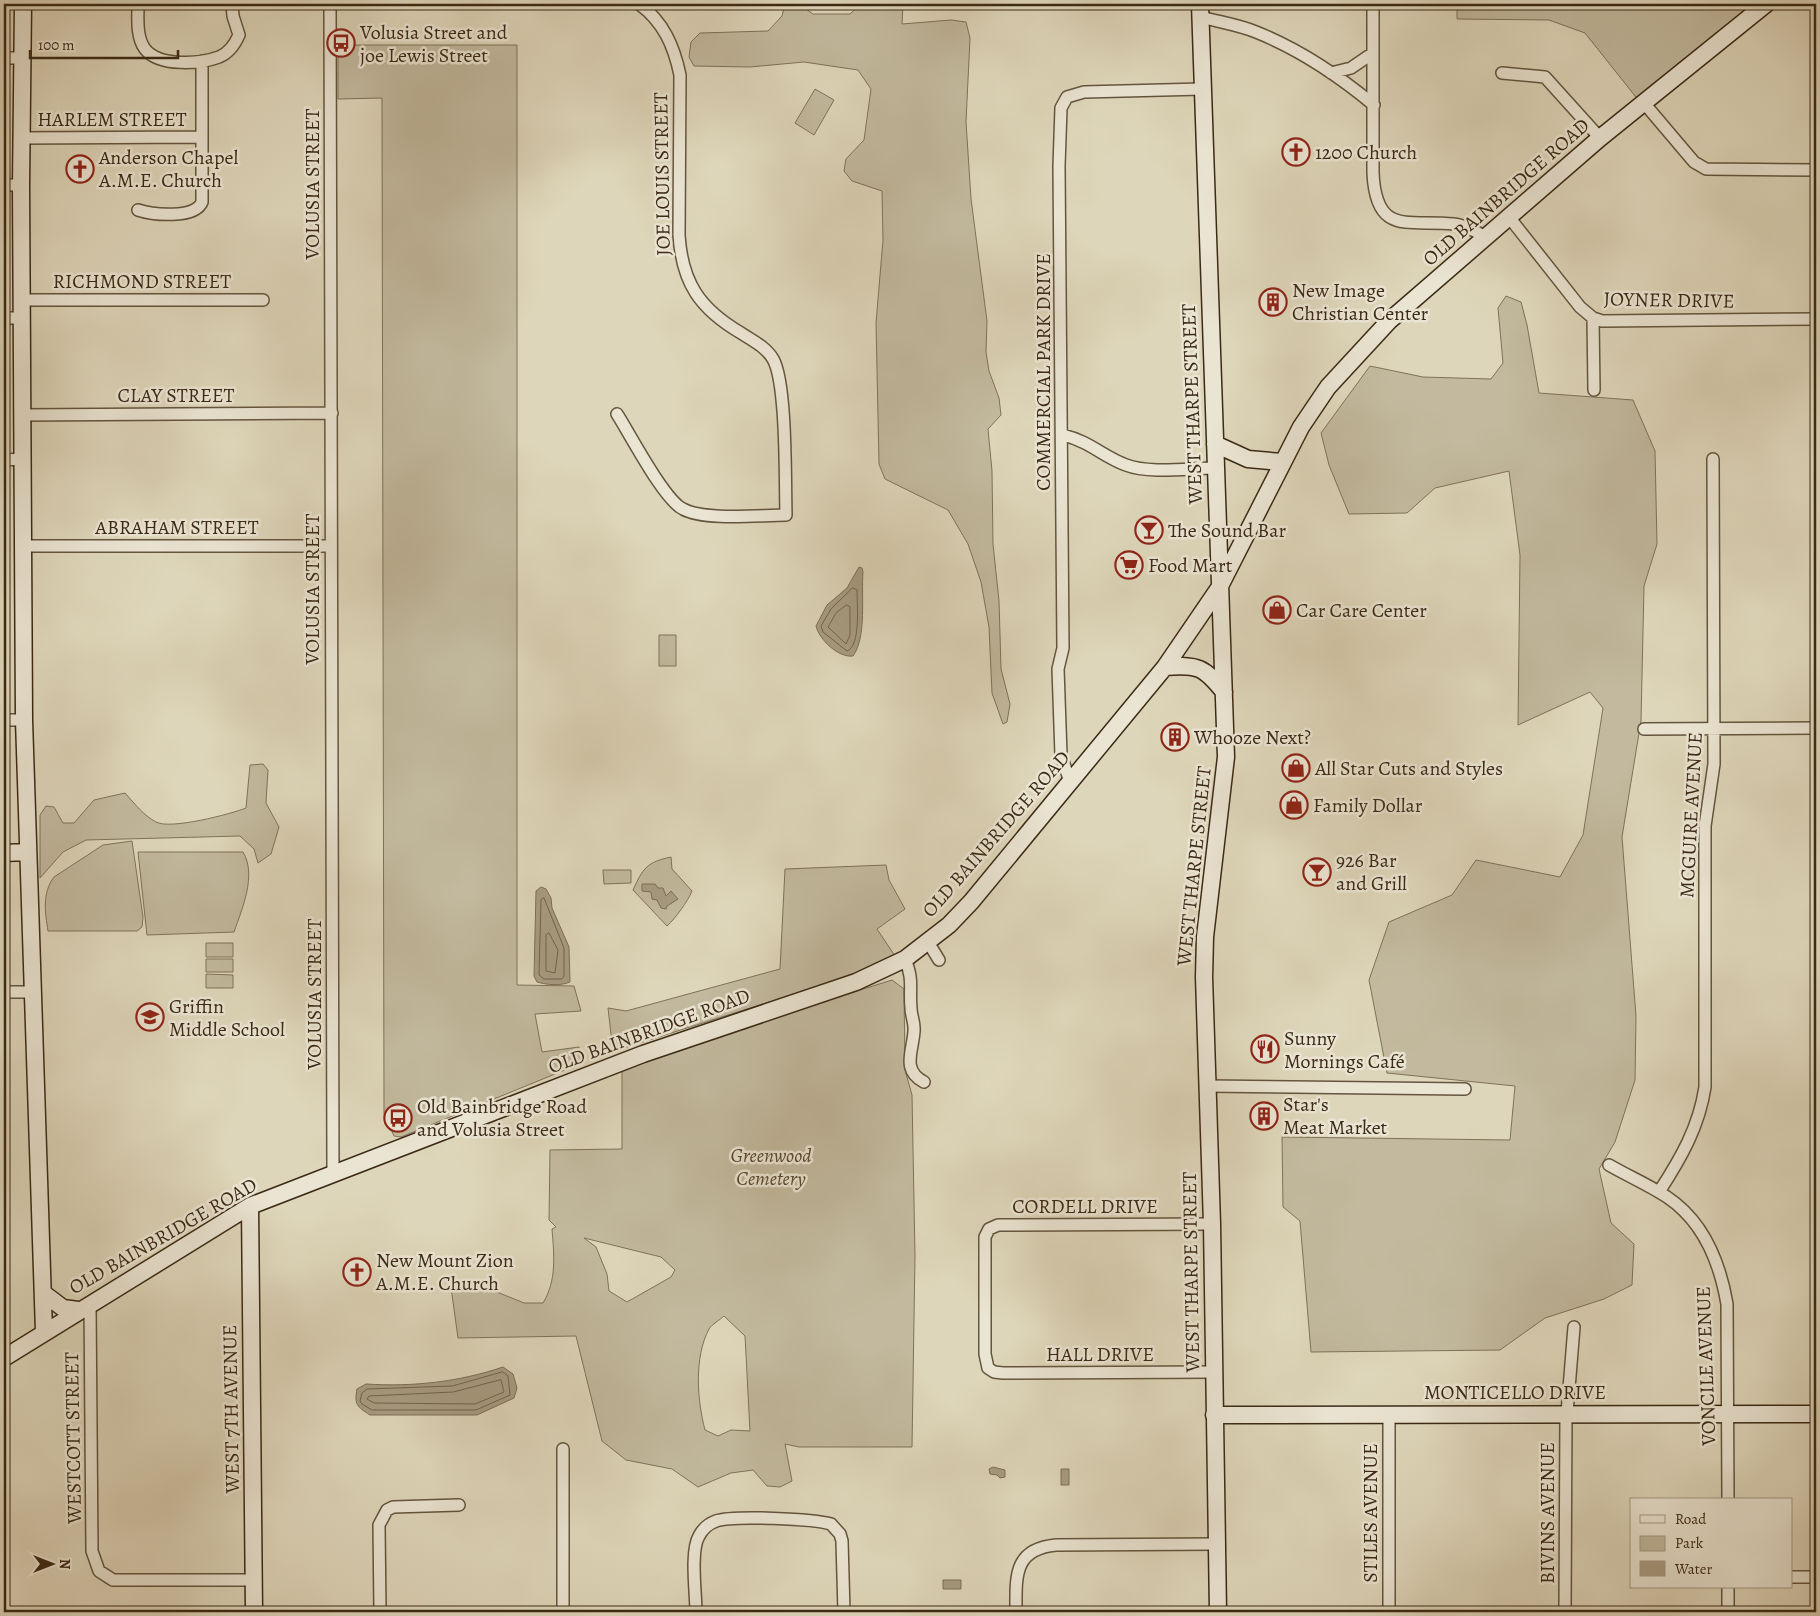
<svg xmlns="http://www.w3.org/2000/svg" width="1820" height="1616" font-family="Alegreya,serif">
  <rect width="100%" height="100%" fill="#ded6ba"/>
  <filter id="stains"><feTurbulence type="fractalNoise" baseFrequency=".004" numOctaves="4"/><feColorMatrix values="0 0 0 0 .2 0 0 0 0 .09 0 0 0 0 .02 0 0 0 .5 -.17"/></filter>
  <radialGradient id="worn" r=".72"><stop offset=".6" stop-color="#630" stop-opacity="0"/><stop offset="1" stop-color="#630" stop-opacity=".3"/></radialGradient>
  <path fill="#c2b99e" stroke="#7e725a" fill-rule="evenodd" d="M785,4h14l14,10h37l11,-10h42l-1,20 49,-4 15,2 4,16 -4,84 5,77 16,122 -1,31 3,19 10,27 2,17 -13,14 4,42 1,73 6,57 2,68 9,35 -3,18 -4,2 -11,-31 -3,-66 -8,-45 -13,-38 -20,-34 -63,-31 -6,-15 -3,-141 7,-83 -1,-49 -30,-10 -8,-10 2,-12 18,-19 7,-51 -13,-19 -54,-8 -54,5 -56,-1 -5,-9 2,-15 9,-9 68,-2 14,-15z
    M1457,4h302l-120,97 -54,-68 -36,-13 -92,-1z
    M338,45h179v940l57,1 7,25 -46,3 7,38 37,-5 3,16 -181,74 -7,-1 -10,-22 -2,-1016 -44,1z
    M815,89l19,11 -20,35 -19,-12z
    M1506,296l15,6 6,23 12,68 94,7 22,51 2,93 -13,42 -3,135 -19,116 14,179 -1,64 -20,62 -16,27 12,54 23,21 -2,41 -28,14 -59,19 -45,32 -189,2 -11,-131 -17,-14 -1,-70 228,3 5,-54 -128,-13 -18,-93 20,-58 63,-27 24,-35 84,17 23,-42 20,-127 -13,-16 -72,33 2,-170 -11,-84 -74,17 -28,25 -58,1 -20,-49 -8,-32 49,-67 53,11 68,2 12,-16 -5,-55z
    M659,635h17v31h-17z
    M263,764l5,6 -2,33 13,24 -8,27 -13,9 -4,-14 -14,-13 -154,4 -23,12 -23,26v-63l6,-9 8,1 9,16h11l20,-23 31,-7c10,11 18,22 31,29 14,8 75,-8 90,-14l4,-43z
    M132,841l11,76 -1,10 -5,4h-89c-3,-19 -6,-38 6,-54l49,-32z
    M138,852h105c14,23 -1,57 -9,80l-87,3z
    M671,857l1,12 20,22c-4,10 -17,28 -25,35l-34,-36c10,-22 14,-28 38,-33z
    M886,865l3,15 16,29 -28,20 18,27 -41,19 -233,74 -9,-6 -4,-35 18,3 154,-42 5,-100z
    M603,870h28v13l-27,1z
    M206,943h27v14h-27z
    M206,959h27v13h-27z
    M206,974l27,1v13h-27z
    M892,980l12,9 1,81 7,25 3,161 -3,191h-113l-14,-3 7,37 -12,6 -13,-1 -14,-16 -22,3 -33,14 -26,-18 -46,-9 -24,-19 -26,-105 -118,2 -8,-58 42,10 32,13h19c14,-23 11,-48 9,-74l4,-2 -7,-7 1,-70 72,-1v-79l69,-27zM584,1238l77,19 14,13 -4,7 -44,25 -18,-11 -2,-17 -11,-27zM724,1316l21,20 5,95 -19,-1 -13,6 -13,-6c-8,-30 -11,-73 4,-101 3,-5 11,-9 15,-13z"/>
  <path fill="#a79c82" stroke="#7c6e56" d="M859,567l3,1 1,4c-2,23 4,65 -10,84 -15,2 -34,-17 -37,-30l11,-21 20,-17z
    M642,884h13l3,4h5l3,8 5,-5 7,8 -11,7 -1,3 -5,-1 -4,-8 -5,-1 -1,-7 -9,-1z
    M541,887l5,2 5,9 1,10 17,39 1,35c-9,4 -23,3 -33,0l-3,-6 2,-85z
    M503,1367l10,7 4,14 -3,10 -37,17h-107c-13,-8 -16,-11 -13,-26l9,-5c46,3 93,-2 137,-17z
    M993,1467l12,3v7l-5,1 -3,-3 -7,-1 -1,-5z
    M1061,1469h8v16h-8z
    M943,1580h18v9h-18z"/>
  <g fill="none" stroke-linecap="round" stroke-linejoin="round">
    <path stroke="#71634c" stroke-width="1" d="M853,588l4,2c0,14 4,56 -10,61l-24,-19 -2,-6 10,-17z
      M847,605l3,2v28l-4,9 -18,-17 8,-14z
      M544,898l20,50v28l-2,3h-18l-5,-4 2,-75z
      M549,933l9,17 -3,23 -9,-2v-36z
      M503,1372l5,4 2,19 -34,15h-104l-10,-6 -2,-3 2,-8 5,-4 85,-3z
      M501,1380l3,12 -29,12 -101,-1 -7,-4 2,-3 84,-4z"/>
    <g stroke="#64553e" stroke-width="14">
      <path id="street" d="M138,4c0,14 -2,33 7,45 14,18 55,15 74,8 10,-4 16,-13 20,-22l-6,-19 -1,-12
        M330,4l3,1170
        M1373,4v169c3,64 36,46 81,51 12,1 22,8 32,13
        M1201,17c18,5 38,8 55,15 43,17 83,44 118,73
        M4,58h19
        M1331,73l20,-5 22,-15
        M1502,73l43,4 55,61
        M1644,103l50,59 12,7 110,1
        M22,138l180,-1
        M4,185h17
        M138,210c15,5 57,9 64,-8v-141
        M1509,217l71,90 13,11 9,3 214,-2
        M22,300h241
        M4,318h18
        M1593,318l1,72
        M617,414c13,20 47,86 66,95 22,12 77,6 103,6 -1,-32 1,-132 -13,-156 -7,-12 -20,-18 -32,-26 -41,-24 -59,-50 -62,-98l1,-160c-6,-29 -17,-54 -41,-71
        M22,415l310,-2
        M1063,435c28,7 39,21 63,30 23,9 64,3 90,3
        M4,460l18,-1
        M22,546h309
        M4,720h20
        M1644,729l172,-1
        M1070,782l-9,-27 -3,-86 5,-21 -4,-482 2,-58 6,-11 17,-5 118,-3
        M928,942l11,18
        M905,959c9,22 4,28 6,49 0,8 4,15 3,23 -1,20 -13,39 10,51
        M4,992h27
        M1207,1086l258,3
        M1609,1165c19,11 40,20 58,32 36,24 53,66 60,107l1,196
        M1659,1192c22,-34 40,-65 46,-105v-261l9,-62 -1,-305
        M1212,1224l-214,1 -9,4 -4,8v117l3,14 6,4 9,1 211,-1
        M90,1303l2,248 7,20 14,9h140
        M1567,1413l7,-86
        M1389,1414v198
        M1791,1577h25
        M1728,1587v25
        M380,1612l-1,-87 8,-15 6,-3 66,-2
        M563,1612v-163
        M696,1612c0,-18 -6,-61 3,-76 4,-8 9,-12 17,-15 17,-6 98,-2 115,3l9,10 2,7 2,71
        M1016,1612c0,-35 -3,-63 40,-67l160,-1
        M1565,1612l1,-199"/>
    </g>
    <g stroke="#3b2a15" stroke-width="19">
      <path id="secondary" d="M23,4l-2,181 3,535 20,612
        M1200,4l26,753 -21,180 -1,40 8,247 6,388
        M1215,444l33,15 34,3
        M1165,667c33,-3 39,0 59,25
        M4,853l23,-1
        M250,1206l4,406
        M43,1293l20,15 15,2
        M4,1358l246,-152 393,-152 213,-72 49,-23 44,-34 22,-23 194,-235 54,-79 82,-161 27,-40 61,-66 211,-183 166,-134
        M1214,1415l602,-1"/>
    </g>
    <use href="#street" stroke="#eae4d2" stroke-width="11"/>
    <use href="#secondary" stroke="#eae4d2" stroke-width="16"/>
  </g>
  <defs>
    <g id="bus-ring" transform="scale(1.4375)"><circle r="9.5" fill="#eae4d2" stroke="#8f2418" stroke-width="1.5"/><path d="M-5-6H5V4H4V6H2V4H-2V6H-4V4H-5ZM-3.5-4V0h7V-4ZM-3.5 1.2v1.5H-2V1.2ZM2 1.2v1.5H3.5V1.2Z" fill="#8f2418"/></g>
    <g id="church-ring" transform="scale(1.4375)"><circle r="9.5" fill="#eae4d2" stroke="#8f2418" stroke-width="1.5"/><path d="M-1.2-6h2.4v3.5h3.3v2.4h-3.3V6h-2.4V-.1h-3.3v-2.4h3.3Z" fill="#8f2418"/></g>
    <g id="building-ring" transform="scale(1.4375)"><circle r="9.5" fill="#eae4d2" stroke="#8f2418" stroke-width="1.5"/><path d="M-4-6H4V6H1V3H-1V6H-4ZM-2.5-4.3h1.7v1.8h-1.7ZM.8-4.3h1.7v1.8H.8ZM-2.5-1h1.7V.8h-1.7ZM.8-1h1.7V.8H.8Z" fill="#8f2418"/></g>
    <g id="bar-ring" transform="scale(1.4375)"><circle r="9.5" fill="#eae4d2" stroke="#8f2418" stroke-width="1.5"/><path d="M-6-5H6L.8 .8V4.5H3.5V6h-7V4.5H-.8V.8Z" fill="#8f2418"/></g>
    <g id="supermarket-ring" transform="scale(1.4375)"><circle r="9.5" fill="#eae4d2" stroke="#8f2418" stroke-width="1.5"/><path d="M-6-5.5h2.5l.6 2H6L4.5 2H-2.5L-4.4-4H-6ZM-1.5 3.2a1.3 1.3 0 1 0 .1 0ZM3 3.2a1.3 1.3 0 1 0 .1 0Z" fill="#8f2418"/></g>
    <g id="shop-ring" transform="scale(1.4375)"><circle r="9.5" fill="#eae4d2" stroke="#8f2418" stroke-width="1.5"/><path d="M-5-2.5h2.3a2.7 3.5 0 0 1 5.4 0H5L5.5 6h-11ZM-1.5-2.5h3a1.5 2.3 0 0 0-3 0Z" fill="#8f2418"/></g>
    <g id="school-ring" transform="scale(1.4375)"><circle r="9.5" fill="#eae4d2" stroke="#8f2418" stroke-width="1.5"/><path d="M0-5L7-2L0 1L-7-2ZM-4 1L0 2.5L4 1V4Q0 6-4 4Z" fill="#8f2418"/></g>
    <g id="restaurant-ring" transform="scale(1.4375)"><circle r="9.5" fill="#eae4d2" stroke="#8f2418" stroke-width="1.5"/><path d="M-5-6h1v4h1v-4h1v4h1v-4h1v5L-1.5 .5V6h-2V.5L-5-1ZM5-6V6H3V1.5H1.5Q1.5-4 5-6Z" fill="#8f2418"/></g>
  </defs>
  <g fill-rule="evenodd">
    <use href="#bus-ring" x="341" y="43"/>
    <use href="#church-ring" x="1296" y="152"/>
    <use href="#church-ring" x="80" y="169"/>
    <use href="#building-ring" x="1273" y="302"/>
    <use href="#bar-ring" x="1149" y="530"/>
    <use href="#supermarket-ring" x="1129" y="565"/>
    <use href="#shop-ring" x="1277" y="610"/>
    <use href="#building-ring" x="1175" y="737"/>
    <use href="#shop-ring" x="1296" y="768"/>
    <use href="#shop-ring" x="1294" y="805"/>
    <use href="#bar-ring" x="1317" y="872"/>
    <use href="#school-ring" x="150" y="1017"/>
    <use href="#restaurant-ring" x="1265" y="1049"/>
    <use href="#building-ring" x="1264" y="1116"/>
    <use href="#bus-ring" x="398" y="1118"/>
    <use href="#church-ring" x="357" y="1272"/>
  </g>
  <g text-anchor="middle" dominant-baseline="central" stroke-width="5" stroke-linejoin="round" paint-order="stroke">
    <g font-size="20" fill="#3b2a15" stroke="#eae4d2" text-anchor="start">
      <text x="360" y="32">Volusia Street and<tspan x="360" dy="23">joe Lewis Street</tspan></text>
      <text x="1315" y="152">1200 Church</text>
      <text x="99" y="157">Anderson Chapel<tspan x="99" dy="23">A.M.E. Church</tspan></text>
      <text x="1292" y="290">New Image<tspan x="1292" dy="23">Christian Center</tspan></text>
      <text x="1168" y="530">The Sound Bar</text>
      <text x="1148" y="565">Food Mart</text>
      <text x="1296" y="610">Car Care Center</text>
      <text x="1194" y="737">Whooze Next?</text>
      <text x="1315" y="768">All Star Cuts and Styles</text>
      <text x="1313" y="805">Family Dollar</text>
      <text x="1336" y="860">926 Bar<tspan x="1336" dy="23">and Grill</tspan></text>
      <text x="169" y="1006">Griffin<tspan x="169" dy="23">Middle School</tspan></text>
      <text x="1284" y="1038">Sunny<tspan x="1284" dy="23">Mornings Café</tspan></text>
      <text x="1283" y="1104">Star's<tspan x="1283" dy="23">Meat Market</tspan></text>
      <text x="417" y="1106">Old Bainbridge Road<tspan x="417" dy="23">and Volusia Street</tspan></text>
      <text x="376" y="1260">New Mount Zion<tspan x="376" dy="23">A.M.E. Church</tspan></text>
    </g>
    <g font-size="20" fill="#3b2a15" stroke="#eae4d2">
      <text x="112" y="119">HARLEM STREET</text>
      <text transform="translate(662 174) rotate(-91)">JOE LOUIS STREET</text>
      <text transform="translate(312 184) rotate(-90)">VOLUSIA STREET</text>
      <text transform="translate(1506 192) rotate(-41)">OLD BAINBRIDGE ROAD</text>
      <text x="142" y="281">RICHMOND STREET</text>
      <text transform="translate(1669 300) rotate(1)">JOYNER DRIVE</text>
      <text transform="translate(1043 372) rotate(-90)">COMMERCIAL PARK DRIVE</text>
      <text x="176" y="395">CLAY STREET</text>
      <text transform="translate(1192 404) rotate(-92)">WEST THARPE STREET</text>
      <text x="177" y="527">ABRAHAM STREET</text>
      <text transform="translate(312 589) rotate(-90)">VOLUSIA STREET</text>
      <text transform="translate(1691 815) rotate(-87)">MCGUIRE AVENUE</text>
      <text transform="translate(996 834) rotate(-49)">OLD BAINBRIDGE ROAD</text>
      <text transform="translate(1194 866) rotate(-84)">WEST THARPE STREET</text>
      <text transform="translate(314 994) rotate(-90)">VOLUSIA STREET</text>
      <text transform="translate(649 1031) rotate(-20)">OLD BAINBRIDGE ROAD</text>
      <text x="1085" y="1206">CORDELL DRIVE</text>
      <text transform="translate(163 1236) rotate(-30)">OLD BAINBRIDGE ROAD</text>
      <text transform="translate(1191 1272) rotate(-91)">WEST THARPE STREET</text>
      <text x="1100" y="1354">HALL DRIVE</text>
      <text transform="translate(1706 1366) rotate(-92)">VONCILE AVENUE</text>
      <text x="1515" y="1392">MONTICELLO DRIVE</text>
      <text transform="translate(231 1409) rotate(-91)">WEST 7TH AVENUE</text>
      <text transform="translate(73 1438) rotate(-91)">WESTCOTT STREET</text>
      <text transform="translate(1370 1513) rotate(-90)">STILES AVENUE</text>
      <text transform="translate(1547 1513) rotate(-90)">BIVINS AVENUE</text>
    </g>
    <g font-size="20" font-style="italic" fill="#564730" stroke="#eae4d2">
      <text x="771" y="1155">Greenwood<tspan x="771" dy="23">Cemetery</tspan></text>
    </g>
  </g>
  <rect width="1820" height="1616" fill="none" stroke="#ded6ba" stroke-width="20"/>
  <rect x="5" y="5" width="1810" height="1606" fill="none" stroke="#3b2a15" stroke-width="2.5"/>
  <rect x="10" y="10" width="1800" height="1596" fill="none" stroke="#3b2a15"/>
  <rect x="1630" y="1498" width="162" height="90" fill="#eae4d2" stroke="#a49a86"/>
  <rect x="1640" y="1515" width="25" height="8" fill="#eae4d2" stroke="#a49a86"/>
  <text x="1675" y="1524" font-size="15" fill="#3b2a15">Road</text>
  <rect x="1640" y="1536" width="25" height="15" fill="#c2b99e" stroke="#a49a86"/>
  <text x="1675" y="1548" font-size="15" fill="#3b2a15">Park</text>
  <rect x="1640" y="1561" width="25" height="15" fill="#a79c82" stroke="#a49a86"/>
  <text x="1675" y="1574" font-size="15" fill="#3b2a15">Water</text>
  <g transform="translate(52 1564) rotate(90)" stroke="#eae4d2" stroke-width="4" paint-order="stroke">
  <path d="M0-4L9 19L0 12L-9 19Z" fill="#3b2a15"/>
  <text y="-8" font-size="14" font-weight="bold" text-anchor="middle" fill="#3b2a15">N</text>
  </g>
  <path d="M30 50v8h148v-8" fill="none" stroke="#3b2a15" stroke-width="2.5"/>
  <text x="38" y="50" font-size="15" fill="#3b2a15" stroke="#eae4d2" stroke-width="4" paint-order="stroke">100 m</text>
  <rect width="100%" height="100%" filter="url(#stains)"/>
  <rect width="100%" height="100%" fill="url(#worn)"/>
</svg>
